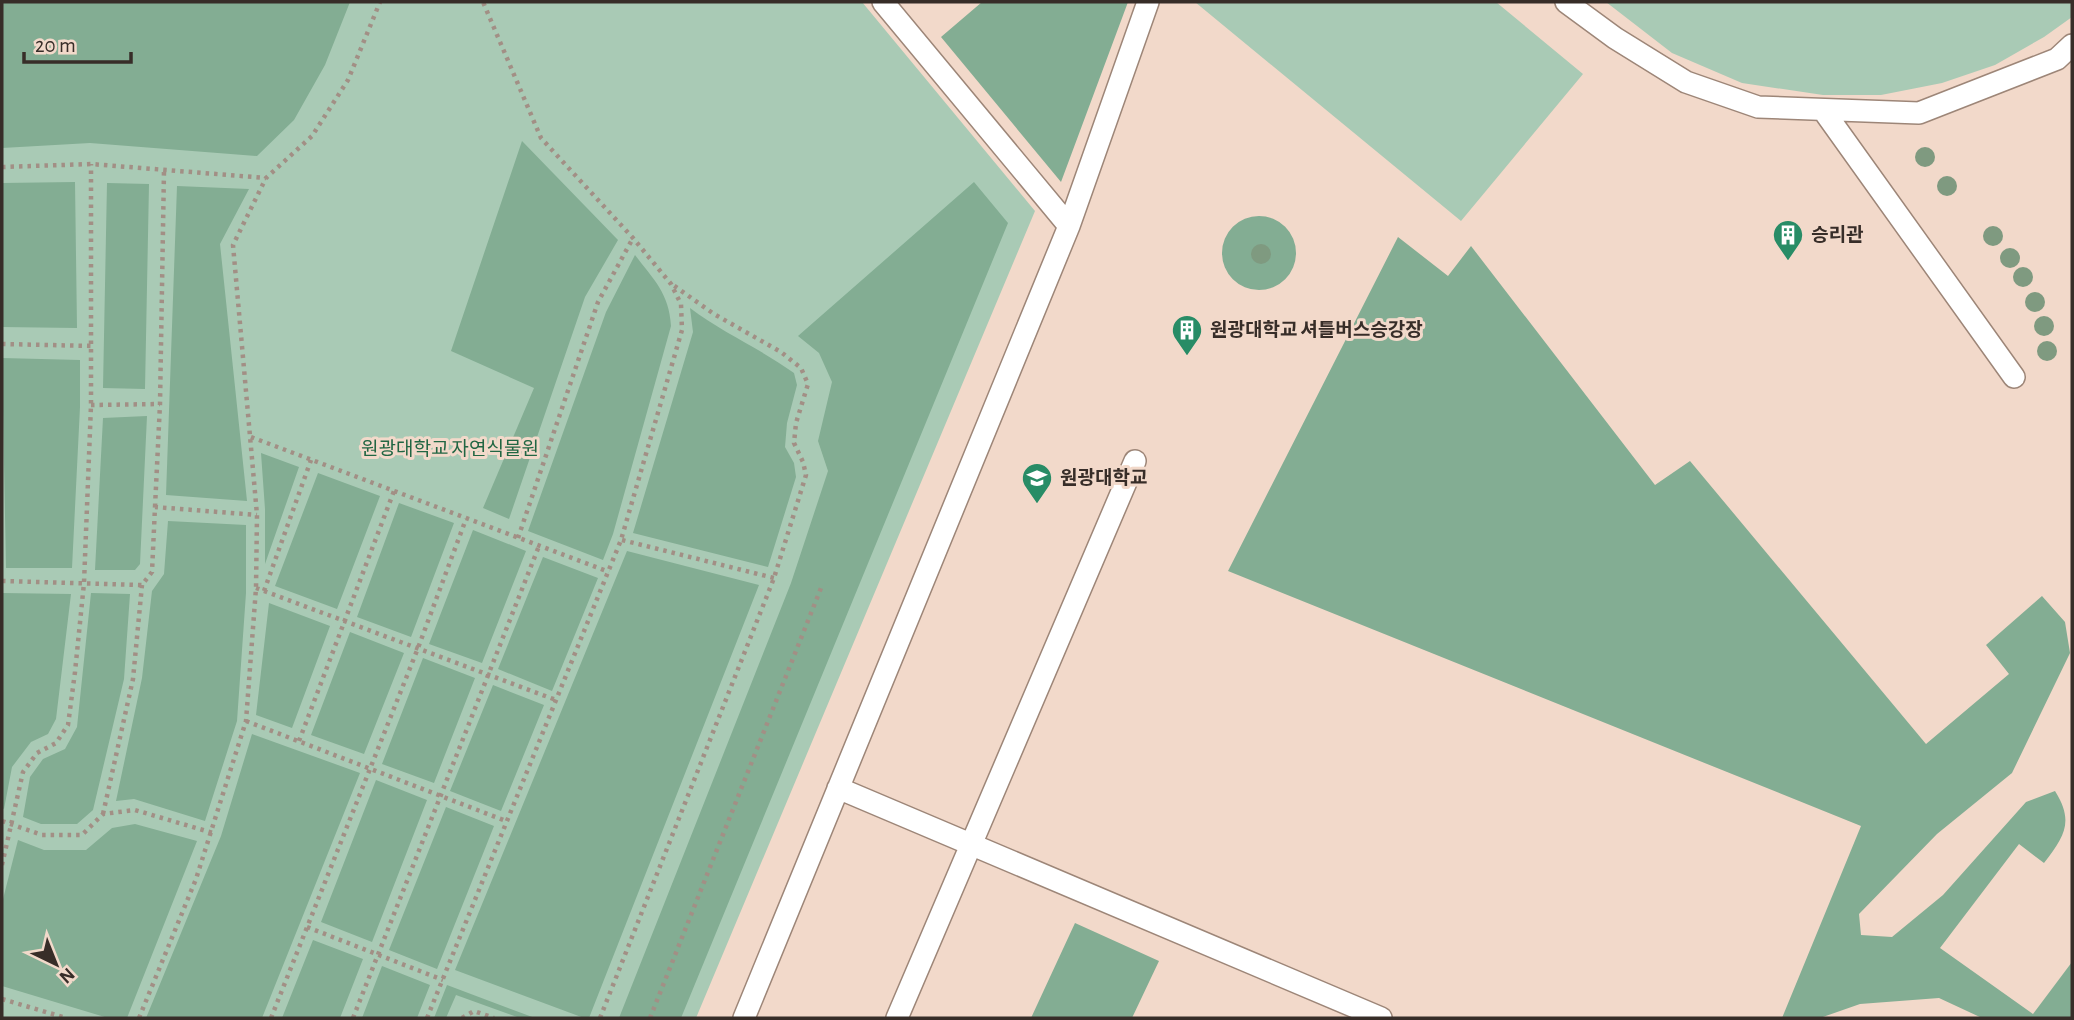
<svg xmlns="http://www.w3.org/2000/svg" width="2074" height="1020" font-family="'Alegreya Sans','Noto Sans KR',sans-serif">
  <rect width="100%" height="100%" fill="#f2d9ca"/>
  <path fill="#a9cab5" d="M2,2h860l173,209 -339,807h-694z
    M1195,2h301l87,72 -122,147z
    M1606,2h466v15l-28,20 -49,28 -53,18 -61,12h-58l-81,-12 -70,-30z"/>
  <path fill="#83ad93" d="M2,2h348l-25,63 -31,55 -37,36 -167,-13 -88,5z
    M982,2h146l-67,180 -120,-145z
    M522,141l96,99 -33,57 -76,222 -26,-11 51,-120 -83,-37z
    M75,182l2,146 -75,-1v-144z
    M974,182l34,41 -327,795h-62l172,-435 37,-112 -10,-30 14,-59 -13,-29 -21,-17z
    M107,183l42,1 -4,205 -42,-1z
    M177,186l72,3 -29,55 27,257 -81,-6z
    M1222 253a37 37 0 1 1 74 0a37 37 0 1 1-74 0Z
    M1398,237l50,39 23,-30 184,239 35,-24 236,283 83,-70 -23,-29 56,-49 23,26 5,31 -58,120 -75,61 -78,80 2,21 31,2 51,-42 83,-93 29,-11c19,30 10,45 -11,72l-25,-19 -79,104 93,66 39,-52v56h-90l-43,-20 -79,6 -40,14h-38l79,-192 -633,-255z
    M635,255c19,25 34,38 36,71l-58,208 -10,26 -75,-29 78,-219z
    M690,308c33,25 71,41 104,65l3,12 -10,38 -2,24 9,16 2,14 -28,90 -135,-34 60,-201z
    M2,358l78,2v47l-8,161h-66z
    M147,416l-7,148 -5,6h-40l8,-152z
    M261,453l38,14 -34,97v-55z
    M318,473l62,23 -43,113 -62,-23z
    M399,503l55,20 -43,114 -54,-20z
    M168,521l78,4v68l-9,128 -32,100 -71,-22 -18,2 26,-123 10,-87 12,-17z
    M473,530l53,21 -44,112 -53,-19z
    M627,551l132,34 -170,433h-5l-129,-48z
    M543,557l55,21 -46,113 -54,-22z
    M2,593l69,1 -15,125 -8,15 -17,8 -19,25 -8,42 -2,-1z
    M91,593l39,1 -6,85 -31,131 -16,14h-36l-18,-7 7,-40 13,-18 22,-10 12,-22z
    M269,603l61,23 -38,102 -36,-13z
    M350,632l54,21 -40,101 -53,-19z
    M423,658l52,20 -41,105 -52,-19z
    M493,685l51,20 -43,106 -51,-20z
    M252,734l108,39 -98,245h-116l75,-182z
    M376,780l51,20 -55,142 -51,-20z
    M446,807l48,19 -57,143 -48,-19z
    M135,824l62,17 -70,177h-19l-106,-32v-83l16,-63 26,10h42l26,-22z
    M1075,923l84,38 -27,57h-101z
    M313,940l50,19 -23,59h-58z
    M382,966l48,19 -13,33h-55z
    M447,985l88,33h-15l-64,-23 -10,23h-12z"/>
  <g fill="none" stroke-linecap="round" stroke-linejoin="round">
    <g stroke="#9d8678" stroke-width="24">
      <path id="lane" d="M883,2l186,224
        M1566,2l49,36 71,44 72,25 161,6 138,-54 15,-14
        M1823,110l191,267
        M838,788l543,230
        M744,1018l325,-792 79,-224
        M897,1018l238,-557"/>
    </g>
    <path stroke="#a28f85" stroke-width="4.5" stroke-dasharray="3.5 5" stroke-linecap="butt" d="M2,167l89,-3 175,14
      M2,344l91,2
      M91,405l69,-1
      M251,437l358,135
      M155,507l5,-103 4,-234
      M518,538l80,-236 35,-64
      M622,540l152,38
      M2,581l140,4 10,-13 3,-65 102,8
      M256,588l300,112
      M264,591l47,-131
      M246,721l260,100
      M299,741l95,-250
      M103,814l30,-135 9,-94
      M2,821l40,14h40l21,-21 32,-4 78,23
      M2,865l21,-93 14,-19 19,-10 12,-18 7,-53 9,-89 7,-178v-241
      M307,927l136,53
      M2,999l64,19
      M139,1018l57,-139 50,-158 10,-133 1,-73 -24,-270 33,-67 46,-42 36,-56 32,-78
      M271,1018l147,-370 48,-129
      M353,1018l186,-472
      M427,1018l194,-478 61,-210 -1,-26 -10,-20 -38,-46 -92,-100 -58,-136
      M462,1018l12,-7 20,7
      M600,1018l174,-440 32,-103 -3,-13 -9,-19 2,-20 12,-39 -7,-16 -20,-16 -67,-38 -41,-29
      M650,1018l171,-430"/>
    <use href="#lane" stroke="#fff" stroke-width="21"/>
  </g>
  <g fill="#7f9a80">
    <circle cx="1925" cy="157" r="10"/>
    <circle cx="1947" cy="186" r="10"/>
    <circle cx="1993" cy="236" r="10"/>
    <circle cx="1261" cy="254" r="10"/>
    <circle cx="2010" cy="258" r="10"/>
    <circle cx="2023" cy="277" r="10"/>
    <circle cx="2035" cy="302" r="10"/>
    <circle cx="2044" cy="326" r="10"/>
    <circle cx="2047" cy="351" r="10"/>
  </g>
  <defs>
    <g id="building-pin" transform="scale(1.575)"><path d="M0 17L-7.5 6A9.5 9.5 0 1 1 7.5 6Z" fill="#288c66" stroke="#f2d9ca"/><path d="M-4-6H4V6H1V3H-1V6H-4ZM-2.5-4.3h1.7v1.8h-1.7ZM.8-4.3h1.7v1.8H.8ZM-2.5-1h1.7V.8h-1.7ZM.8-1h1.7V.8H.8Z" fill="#fff"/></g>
    <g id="university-pin" transform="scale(1.575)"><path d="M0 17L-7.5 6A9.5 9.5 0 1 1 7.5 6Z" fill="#288c66" stroke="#f2d9ca"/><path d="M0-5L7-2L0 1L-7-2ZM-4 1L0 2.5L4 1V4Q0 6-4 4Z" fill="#fff"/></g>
  </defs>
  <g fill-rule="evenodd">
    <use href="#building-pin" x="1788" y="235"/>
    <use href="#building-pin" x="1187" y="330"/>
    <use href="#university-pin" x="1037" y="478"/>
  </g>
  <g text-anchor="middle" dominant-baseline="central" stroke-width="6" stroke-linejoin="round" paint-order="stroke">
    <g font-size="19" font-weight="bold" fill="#372d28" stroke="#f2d9ca" text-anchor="start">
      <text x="1811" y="235">승리관</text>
      <text x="1210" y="330">원광대학교 셔틀버스승강장</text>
      <text x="1060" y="478">원광대학교</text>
    </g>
    <g font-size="19" fill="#216643" stroke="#f2d9ca">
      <text x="450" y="449">원광대학교 자연식물원</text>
    </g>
  </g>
  <rect width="2074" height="1020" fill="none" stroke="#372d28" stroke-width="7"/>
  <g transform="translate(56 964) rotate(137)" stroke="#f2d9ca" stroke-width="5" paint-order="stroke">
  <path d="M0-5L12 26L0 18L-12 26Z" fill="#372d28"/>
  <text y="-10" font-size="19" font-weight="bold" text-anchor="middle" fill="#372d28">N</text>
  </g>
  <path d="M24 52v10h107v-10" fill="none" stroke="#372d28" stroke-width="3.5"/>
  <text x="35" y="52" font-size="21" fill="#372d28" stroke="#f2d9ca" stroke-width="5" paint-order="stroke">20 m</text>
</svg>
